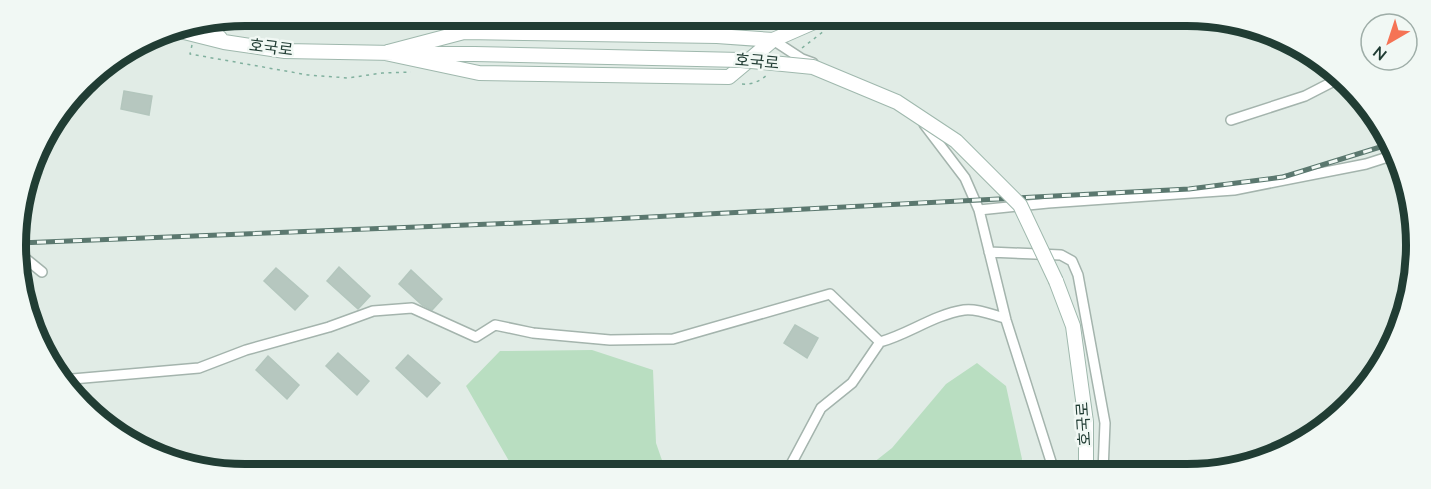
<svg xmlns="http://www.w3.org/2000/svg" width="1431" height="489" font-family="'Nunito Sans','Noto Sans KR',sans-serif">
  <rect width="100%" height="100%" fill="#e1ece6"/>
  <path fill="#b9dec1" d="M592,350l61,20 3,73 9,26 -152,-1 -47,-82 34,-35z
    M977,363l29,23 16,73 -4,12 -154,-1 28,-22 54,-64z"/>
  <path fill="#b6c7bf" stroke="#b3c6bd" stroke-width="1.5" d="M124,91l28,5 -3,19 -28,-6z
    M32,168l10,5 -9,21 -8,-5z
    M339,267l31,29 -12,13 -31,-28z
    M276,268l32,28 -13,14 -31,-29z
    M411,270l31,29 -10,11 -10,-5 -23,-21z
    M795,325l23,13 -11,20 -23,-15z
    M338,353l31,28 -12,14 -31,-29z
    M408,355l32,28 -13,14 -31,-29z
    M268,356l31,29 -12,14 -31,-29z"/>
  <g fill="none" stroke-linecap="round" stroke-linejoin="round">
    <g stroke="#a4b4ad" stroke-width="12">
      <path id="street" d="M773,40l29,19 11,4
        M1231,120l74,-24 35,-18
        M924,124l41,54 14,32
        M989,252l72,3 11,6 6,14 27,148 -2,48
        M20,256l6,3 16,13
        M880,342c29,-8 53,-27 84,-32 12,-2 29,5 41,8
        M61,380l138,-12 47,-18 83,-23 44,-16 39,-3 64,29 19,-12 38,8 77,7 63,-1 157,-45 50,48 -28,41 -31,25 -33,62
        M1054,471l-48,-151 -27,-110 69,-7 186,-13 132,-26 28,-9"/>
    </g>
    <g stroke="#9fb8ad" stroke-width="16">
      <path id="secondary" d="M202,23l18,15
        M172,29l52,13 61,9 109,2
        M388,52l76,-20 253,4 56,4
        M385,53l94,20 250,4 44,-37 48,-21
        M416,54h58
        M1056,281l17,45 13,96v49"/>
    </g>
    <path stroke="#80b09e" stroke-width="1.5" stroke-dasharray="3 4.5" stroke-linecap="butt" d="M223,19l7,3 49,5 156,-1
      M829,29l17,-9
      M192,45l-2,9 118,21 40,3 34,-5 29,-1
      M802,48l22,-17
      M742,84c10,1 18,-3 25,-9"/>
    <use href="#street" stroke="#fff" stroke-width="9"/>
    <use href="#secondary" stroke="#fff" stroke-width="14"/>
    <g stroke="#5b786f" stroke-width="5">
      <path id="rail" d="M19,243l574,-23 596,-31 94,-12 107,-33"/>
    </g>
    <use href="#rail" stroke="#f1f8f4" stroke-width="3" stroke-dasharray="9" stroke-linecap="butt"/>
    <g stroke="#9fb8ad" stroke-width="16" stroke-linecap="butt">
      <path id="secondary-bridge" d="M474,54l267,6 72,7 84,35 59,39 64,64 36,76"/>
    </g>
    <use href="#secondary-bridge" stroke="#fff" stroke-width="14"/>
  </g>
  <g text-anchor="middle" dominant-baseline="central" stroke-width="5" stroke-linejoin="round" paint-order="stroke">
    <g font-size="16" fill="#213d34" stroke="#f1f8f4">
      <text transform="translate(271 48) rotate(7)">호국로</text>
      <text transform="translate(757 62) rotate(5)">호국로</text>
      <text transform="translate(1084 424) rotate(-94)">호국로</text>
    </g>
  </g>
  <path d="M0 0H1431V489H0ZM245 26H1187A219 219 0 0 1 1406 245V245A219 219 0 0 1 1187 464H245A219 219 0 0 1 26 245V245A219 219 0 0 1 245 26Z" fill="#f1f8f4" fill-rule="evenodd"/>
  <path fill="none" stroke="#213d34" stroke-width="8" d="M245 26H1187A219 219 0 0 1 1406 245V245A219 219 0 0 1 1187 464H245A219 219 0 0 1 26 245V245A219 219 0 0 1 245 26Z"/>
  <g transform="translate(1389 42) rotate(219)"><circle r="28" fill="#f1f8f4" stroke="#9eada7" stroke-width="1.5"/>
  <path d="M0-4.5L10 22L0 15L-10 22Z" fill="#f57355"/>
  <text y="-9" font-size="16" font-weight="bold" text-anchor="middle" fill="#213d34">N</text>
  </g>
</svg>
